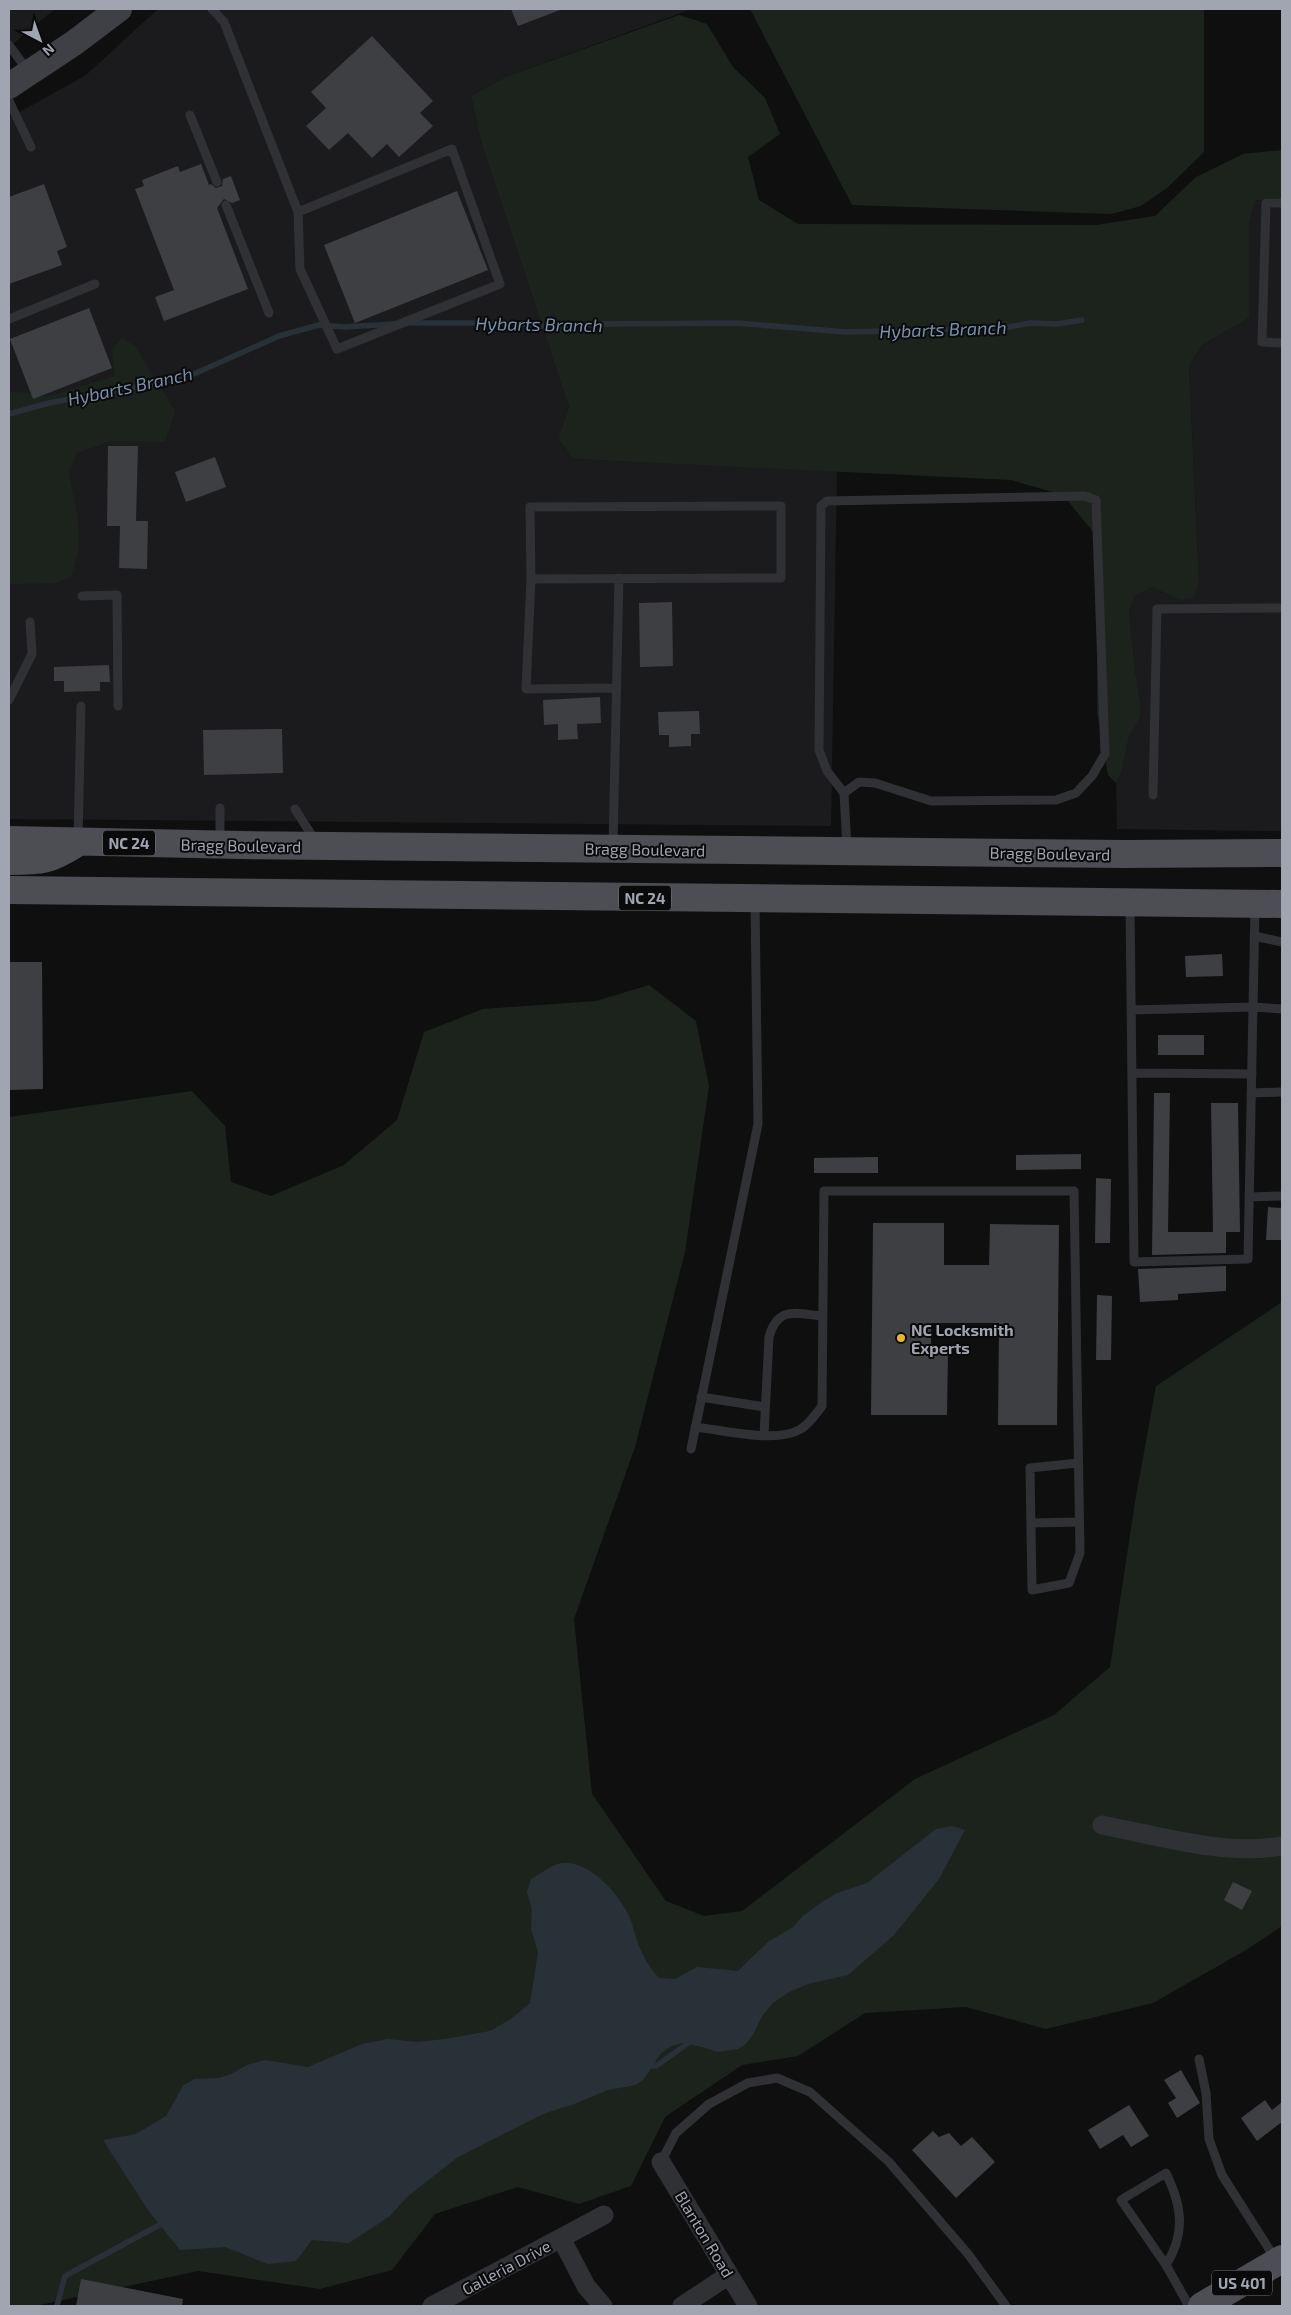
<svg xmlns="http://www.w3.org/2000/svg" width="1291" height="2315" font-family="'Exo 2',sans-serif">
  <rect width="100%" height="100%" fill="#0f0f10"/>
  <path fill="#1b1b1d" d="M9,9h46l-46,38z
    M158,9h534l-187,68 -34,19 10,46 88,265 -11,31 15,21 264,12 -6,355 -822,-7v-701l77,-43z
    M1270,198h12v633l-165,-2 -1,-46 6,-12 7,-35 10,-15 2,-14 -5,-30 -7,-65 6,-16 17,-9 28,13 19,-18 -10,-216 13,-21 47,-27v-94l6,-23z"/>
  <path fill="#1c231d" d="M750,9h454v143l-37,36 -26,18 -30,8 -259,-9z
    M679,15l28,9 26,43 32,31 15,36 -32,23 11,43 39,24 298,1 59,-9 41,-39 47,-23 39,-4v48h-12l-15,3 -6,23v94l-47,27 -13,21 10,216 -5,15 -14,3 -28,-13 -17,9 -6,16 7,65 5,30 -2,14 -10,15 -7,35 -6,12 -8,-8 -11,-63 1,-174 -35,-43 -52,-15 -438,-21 -15,-21 11,-31 -88,-265 -10,-46 34,-19z
    M122,338l13,8 40,65 -10,31 -53,-1 -35,12 -8,20 9,47 1,29 -8,28 -15,6 -47,1v-193l41,5 65,-20 -3,-27z
    M649,985l47,36 13,65 -24,166 -50,195 -61,172 18,175 74,107 38,15 38,-5 173,-132 139,-64 56,-48 25,-165 21,-116 126,-84v624l-36,24 -93,53 -107,26 -80,-22 -101,6 -67,43 -56,9 -77,52 -34,69 -52,18 -61,-17 -83,27 -43,56 -72,19 -122,-18 -163,35h-26v-1189l183,-26 33,35 6,56 40,14 73,-31 53,-45 27,-88 59,-23 113,-8z"/>
  <path fill="#293138" d="M952,1826l13,4 -26,49 -45,56 -46,40 -40,9 -19,8 -16,11 -11,13 -8,17 -8,11 -8,5 -21,3 -14,-5 -21,-4 -10,3 -11,7 -17,26 -8,6 -28,5 -34,14 -31,10 -85,43 -51,40 -17,19 -41,27 -37,-3 -16,21 -28,3 -43,-17 -45,3 -32,-40 -45,-70 33,-6 30,-18 17,-30 11,-7 25,-1 12,-4 16,-9 18,-5 43,7 54,-23 26,-5 29,3 28,-3 45,-8 21,-12 19,-16 8,-51 -7,-23 1,-20 -5,-17 4,-13c8,-4 16,-11 24,-14 30,-11 63,28 74,51 3,6 4,12 6,18 5,17 12,31 24,44l16,1 22,-12 41,4 30,-29 25,-15 10,-11 16,-12 18,-11 30,-10 69,-54z"/>
  <g fill="none" stroke-linecap="round" stroke-linejoin="round">
    <path stroke="#293138" stroke-width="5.5" d="M408,323h100l43,4 43,-3 142,-1 110,9 158,-4 26,-5 27,1 25,-4
      M9,414l40,-11 136,-25 94,-42 40,-11 26,2 49,-3
      M645,2065l11,1 38,-27
      M57,2306l8,-30 100,-54"/>
  </g>
  <path fill="#3e3f43" d="M511,9h48l1,1 -42,16z
    M372,36l61,65 -13,12 13,13 -34,31 -12,-13 -15,14 -24,-25 -19,17 -23,-24 20,-18 -15,-16z
    M201,164l8,21 2,-1 5,4 6,-2 1,-7 8,-3 9,24 -8,3 -8,-4 -7,9 31,81 -84,32 -9,-24 19,-7 -39,-101 9,-3 -2,-6 36,-14 2,6z
    M44,184l23,63 -10,4 5,14 -53,19v-87z
    M457,191l31,79 -133,53 -31,-78z
    M89,308l23,60 -79,31 -23,-60z
    M108,446h30l-2,75h12l-1,48 -28,-1 1,-42h-13z
    M215,457l11,30 -40,15 -11,-30z
    M672,602l1,64 -33,1 -1,-64z
    M109,665l1,17h-10v9l-36,1v-11h-10v-14z
    M600,697l1,26 -24,1 1,15 -20,1v-16l-14,1 -1,-25z
    M699,711l1,23h-9v12l-22,1v-12h-10l-1,-23z
    M282,729l1,44 -79,2 -1,-45z
    M1222,954l1,22 -37,1 -1,-21z
    M10,962h32l1,127 -33,1z
    M1158,1035h46v20h-46z
    M1154,1093h16l-2,139h45l-2,-129h27l2,129h-14v21l-74,2z
    M1081,1154v15l-65,1v-15z
    M878,1157v16h-64v-15z
    M1096,1178l15,1 -1,64h-15z
    M1268,1207l14,1v32h-16z
    M873,1223h71v42h45l1,-41 69,1 -2,200h-59l1,-102h-68v30h17l-1,62h-76z
    M1226,1266v25l-48,3v6l-38,2 -2,-33z
    M1097,1295l15,1 -1,64h-15z
    M1233,1882l19,9 -10,19 -18,-10z
    M1181,2070l19,33 -23,15 -9,-15 8,-5 -12,-18z
    M1265,2100l7,10 10,-8v20l-25,19 -16,-23z
    M1129,2105l20,31 -18,11 -8,-12 -23,14 -12,-19z
    M933,2131l6,6 10,-4 12,13 11,-9 23,25 -39,36 -44,-48z
    M81,2279l102,20 -1,7h-106z"/>
  <g fill="none" stroke-linecap="round" stroke-linejoin="round">
    <path stroke="#303135" stroke-width="9" d="M212,9l12,13 74,190 2,57 37,80 163,-65 -48,-135 -154,63
      M9,45l19,26
      M9,101l22,46
      M190,115l27,67
      M1282,203h-16l-4,139 20,1
      M226,205l43,108
      M9,319l86,-35
      M781,506v72l-250,1 -1,-72z
      M531,579l-5,110 91,-1
      M82,596l35,-1 1,111
      M9,700l23,-46 -2,-32
      M844,793l-17,-22 -8,-21 2,-244 6,-5 258,-5 11,4 9,254 -13,22 -16,17 -20,7 -125,1 -56,-18 -16,-1 -15,11 3,55
      M1153,795l4,-186 125,-1
      M295,809l21,33
      M78,839l3,-133
      M220,841v-33
      M613,845l6,-267
      M1130,906l4,356 114,-3 7,-352
      M1254,936l28,6
      M1131,1010l122,-3 29,2
      M1132,1073l120,1
      M1251,1093l31,-1
      M1249,1197l33,-1
      M701,1397l64,10
      M695,1427c29,3 81,17 106,2 9,-6 15,-15 21,-23l2,-215h250l6,362 -11,30 -37,7 -2,-122 48,-5
      M764,1435l5,-98c9,-32 27,-23 54,-21
      M691,1449l67,-325 -3,-222
      M1031,1523l48,-1
      M1199,2059l7,34 3,46 13,36 54,85
      M661,2162l15,-29 33,-29 39,-21 29,-5 33,14 79,70 79,92 38,52
      M1166,2265c20,-32 16,-59 0,-92l-45,27 45,65 23,41"/>
    <path stroke="#303135" stroke-width="19" d="M1102,1825c57,11 123,31 180,21
      M661,2162l87,144
      M561,2238l43,-23
      M432,2306l129,-68 25,48 17,20
      M682,2306l47,-31"/>
    <path stroke="#3e4045" stroke-width="26" d="M9,86l65,-43 45,-34"/>
    <path stroke="#4c4e54" stroke-width="28" d="M9,840l232,5 885,9 156,-1
      M9,861c33,0 40,0 68,-18
      M9,890l1273,14
      M1202,2306l80,-47"/>
  </g>
  <circle fill="#ebb42d" stroke="#0a0a0b" stroke-width="2" cx="901" cy="1338" r="5"/>
  <g text-anchor="middle" dominant-baseline="central" stroke-width="4" stroke-linejoin="round" paint-order="stroke">
    <g fill="#0a0a0b" stroke="#74767f" stroke-width="1">
      <rect x="103" y="830.5" width="52" height="25" rx="4"/>
      <rect x="619" y="885.5" width="52" height="25" rx="4"/>
      <rect x="1212" y="2270.5" width="60" height="25" rx="4"/>
    </g>
    <g font-size="15" font-weight="bold" fill="#a1a5b1">
      <text x="129" y="843">NC 24</text>
      <text x="645" y="898">NC 24</text>
      <text x="1242" y="2283">US 401</text>
    </g>
    <g font-size="16" fill="#a1a5b1" stroke="#0a0a0b">
      <text transform="translate(241 845) rotate(1)">Bragg Boulevard</text>
      <text transform="translate(645 849) rotate(1)">Bragg Boulevard</text>
      <text transform="translate(1050 853) rotate(1)">Bragg Boulevard</text>
      <text transform="translate(705 2234) rotate(59)">Blanton Road</text>
      <text transform="translate(506 2267) rotate(-28)">Galleria Drive</text>
    </g>
    <g font-size="16" font-weight="bold" fill="#a1a5b1" stroke="#0a0a0b" text-anchor="start">
      <text x="911" y="1329">NC Locksmith<tspan x="911" dy="18">Experts</tspan></text>
    </g>
    <g font-size="18" font-style="italic" fill="#7891ac" stroke="#0a0a0b">
      <text transform="translate(539 324) rotate(1)">Hybarts Branch</text>
      <text transform="translate(943 329) rotate(-2)">Hybarts Branch</text>
      <text transform="translate(130 386) rotate(-12)">Hybarts Branch</text>
    </g>
  </g>
  <rect width="1291" height="2315" fill="none" stroke="#a1a5b1" stroke-width="20"/>
  <g transform="translate(40 40) rotate(139)" stroke="#0a0a0b" stroke-width="4" paint-order="stroke">
  <path d="M0-4L9 19L0 12L-9 19Z" fill="#a1a5b1"/>
  <text y="-8" font-size="14" font-weight="bold" text-anchor="middle" fill="#a1a5b1">N</text>
  </g>
</svg>
